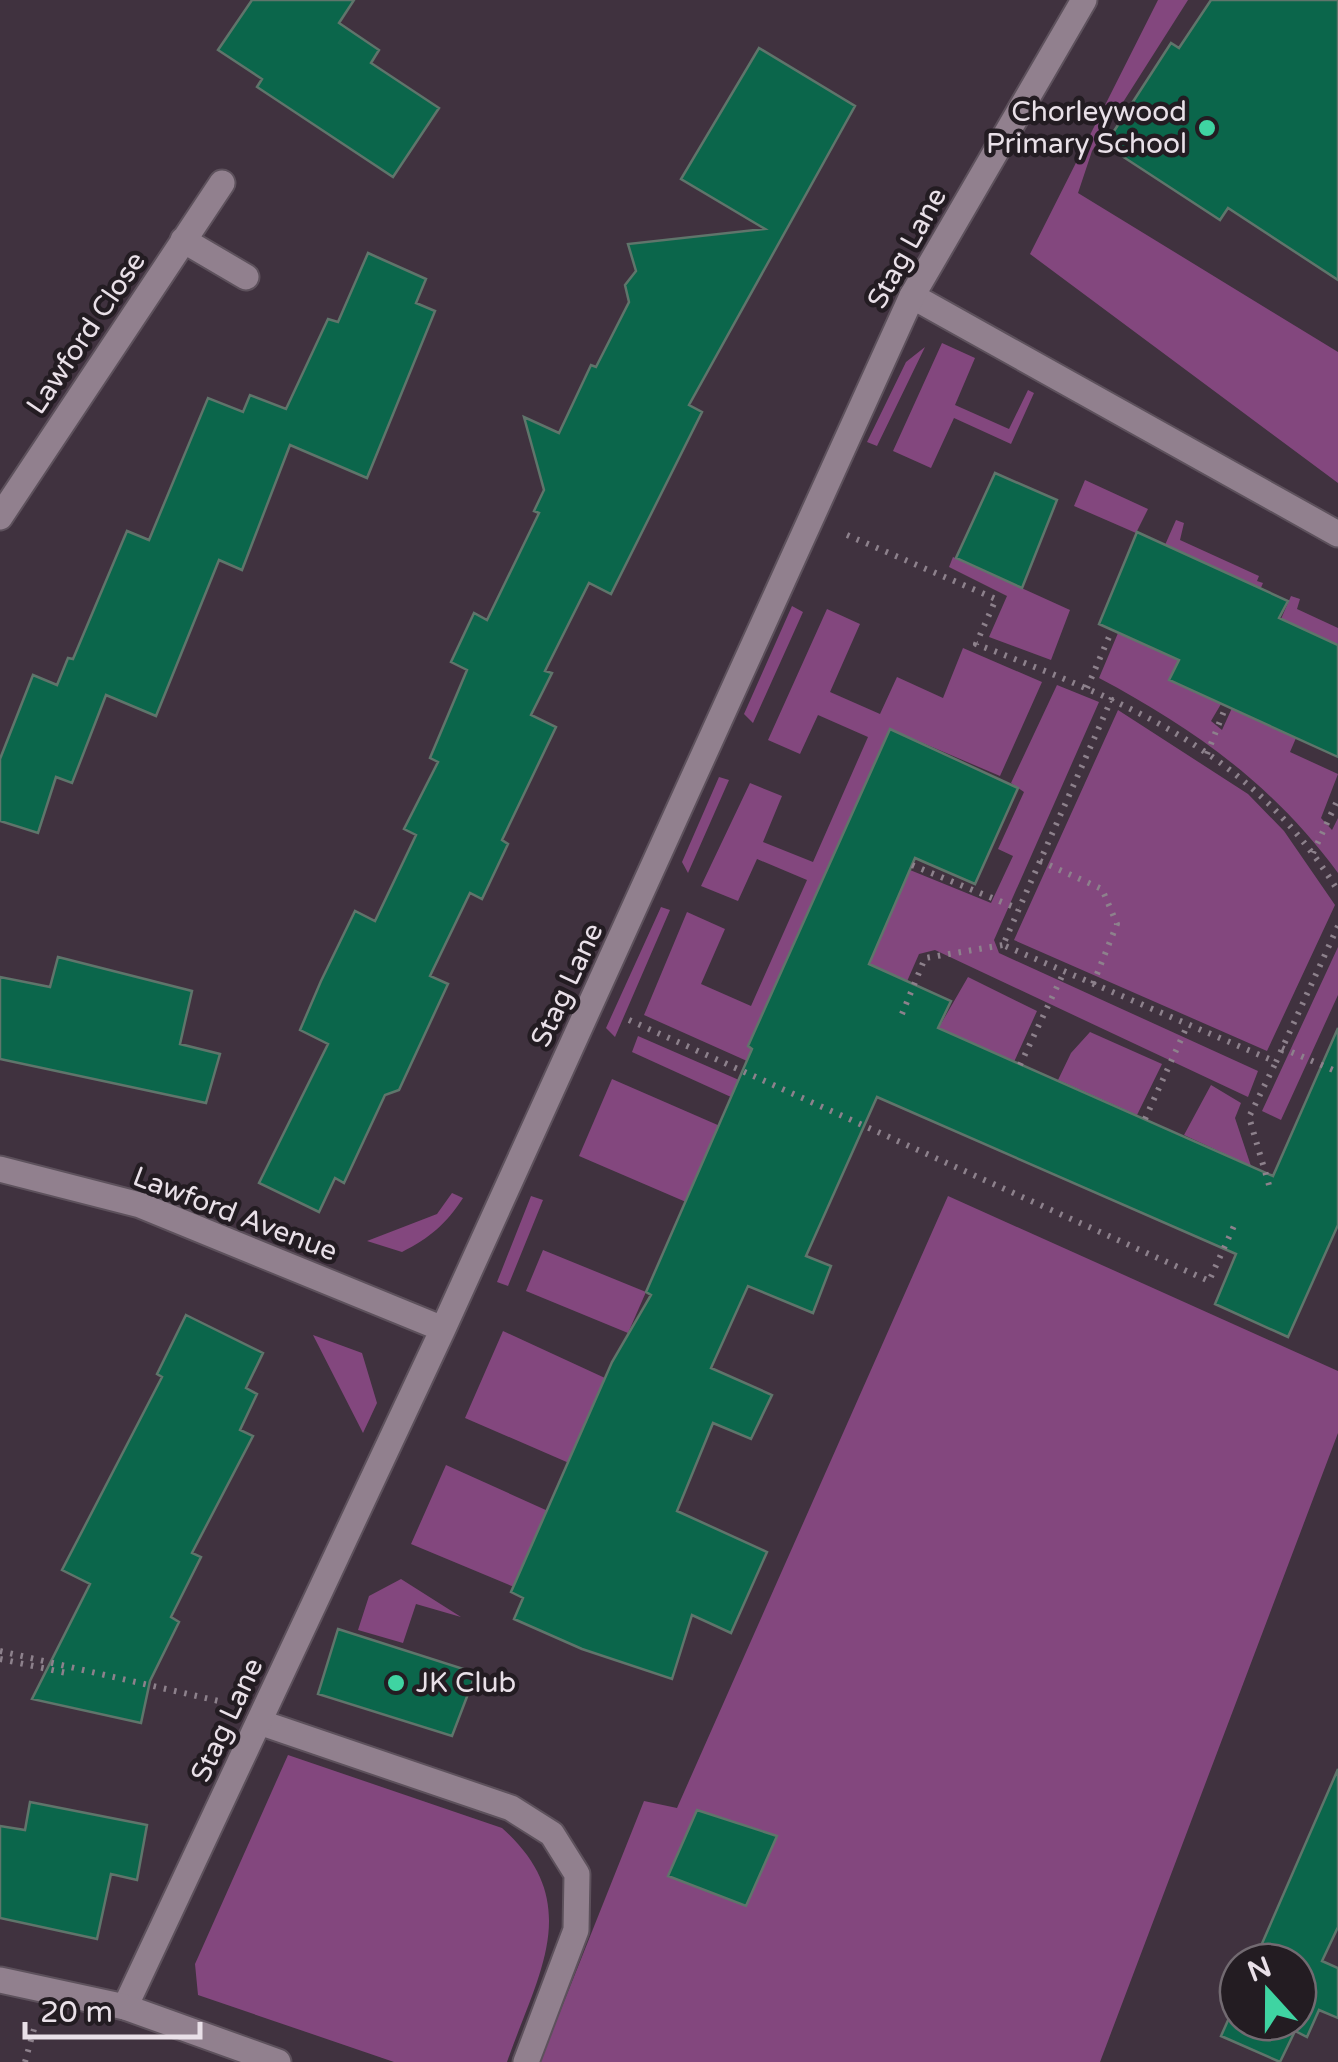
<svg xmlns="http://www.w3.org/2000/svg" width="1338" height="2062" font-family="'Varela Round',sans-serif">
  <rect width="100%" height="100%" fill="#40323f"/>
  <path fill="#83477e" d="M1158,0h30l-96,151 -14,42 260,159v131l-308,-229z
    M942,343l33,15 -20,47 54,24 19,-39 6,3 -23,51 -57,-26 -23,50 -38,-17z
    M925,347l-48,99 -10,-4 39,-80z
    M1085,480l63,29 -12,24 -62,-27z
    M1176,520l8,3 -4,17 79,36 -2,5 6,2 -12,28 -86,-66z
    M953,557l117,53 -19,50 -62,-23 18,-41 -58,-29z
    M1291,596l9,3 -3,10 41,19v17l-57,-26z
    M792,606l11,6 -50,111 -9,-9z
    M827,609l33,15 -30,68 50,22 17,-37 46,21 20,-50 79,34 -42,94 -110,-47 -142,316 4,4 -5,12 -103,-46 43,-103 38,17 -24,55 50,22 56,-126 -50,-21 -19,42 -37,-15 49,-103 32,13 -19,46 50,20 55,-125 -50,-22 -18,39 -32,-14z
    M1118,633l61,27 -9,20 51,24 -10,17 11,9 10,-22 64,30 -6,14 48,22 -17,44 11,12 6,-12v55c-65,-88 -143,-144 -239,-195z
    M1057,685l42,17 -105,238 5,13 259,118 -10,26 -313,-147 -16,4 -21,48 -39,-17 51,-115 81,33 22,-47 -15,-7 26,-57 -13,-9z
    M1118,710l130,84 36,37 51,74 -68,146 -253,-111z
    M719,777l10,3 -41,93 -6,-11z
    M661,907l9,3 -55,127 -9,-9z
    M1338,947v48l-57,125 -19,-9z
    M968,977l69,34 -23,51 -76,-33z
    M1090,1032l72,32 -25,51 -79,-35 13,-27z
    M638,1036l101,44 -8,17 -99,-45z
    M612,1079l108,47 -34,76 -107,-46z
    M1211,1085l30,18 -6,15 16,48 -67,-31z
    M452,1193l11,5c-17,26 -33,40 -61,54l-35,-11 70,-27z
    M531,1196l12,4 -35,86 -11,-4z
    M948,1196l390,175v62l-238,629h-560l104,-261 33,7z
    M543,1250l103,42 -18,41 -102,-42z
    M503,1331l102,47 -36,85 -104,-45z
    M313,1335l49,18 15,50 -14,30z
    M446,1465l102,46 -34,76 -103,-43z
    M401,1579l60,38 -45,-13 -13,39 -45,-13 11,-34z
    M288,1755l214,73c84,75 36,145 5,234h-113l-196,-67 -3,-31z"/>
  <path fill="#0b664b" stroke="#5f756b" stroke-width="2.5" d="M252,0h102l-15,23 40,27 -8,13 68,45 -46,69 -136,-90 5,-8 -44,-29z
    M1211,0h127v280l-110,-72 -8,12 -115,-75 66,-102 8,5z
    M759,48l96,58 -166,299 13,7 -91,182 -22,-11 -44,88 7,2 -21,42 25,12 -54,113 6,4 -26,55 -12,-6 -40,83 18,8 -49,106 -14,5 -41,88 -9,-5 -16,34 -60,-29 69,-139 -28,-14 21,-49 34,-70 20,10 41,-86 -12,-6 34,-67 -8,-4 37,-88 -16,-8 23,-49 13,7 52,-107 -5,-2 10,-21 -20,-73 35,16 32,-68 5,2 33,-65 -4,-17 11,-14 -8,-27 137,-15 -84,-50z
    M368,253l58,26 -10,24 19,8 -68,167 -77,-33 -48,125 -23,-10 -63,156 -50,-21 -34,88 -16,-6 -18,56 -38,-12v-62l33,-84 24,10 11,-27 5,1 54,-128 22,9 59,-142 35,14 7,-17 36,14 42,-90 10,3z
    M995,473l62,27 -35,88 -66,-30z
    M1137,532l151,69 -9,17 59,27v112l-169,-77 10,-20 -80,-36z
    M890,729l128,59 -43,96 -60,-26 -46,106 82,37 -13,27 335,148 65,-148v197l-50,112 -73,-33 21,-50 -359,-157 -71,159 25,10 -18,47 -65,-27 -37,82 61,27 -21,44 -38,-16 -36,88 90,41 -36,81 -39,-18 -20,64 -90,-30 -68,-30 9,-21 -12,-6 101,-230 39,-67 -5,-3 106,-243 -4,-3z
    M58,957l134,34 -12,53 40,10 -14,49 -206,-44v-82l50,10z
    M186,1315l77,38 -17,35 11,6 -17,36 13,6 -61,117 9,4 -30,60 8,5 -29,59 -9,42 -109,-24 58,-115 -28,-14 100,-193 -5,-3z
    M338,1629l138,44 -24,63 -134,-42z
    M1338,1769v158l-16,34 16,7v50l-19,-8 -12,27 -12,-6 -15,31 -59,-26 17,-38v24h60v-60h-44z
    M30,1802l117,23 -10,55 -26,-6 -14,65 -97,-21v-92l25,4z
    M697,1810l80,26 -31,70 -78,-30z"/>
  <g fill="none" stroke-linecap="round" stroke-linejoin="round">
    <g stroke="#5d515c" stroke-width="29">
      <path id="service" d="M912,296l426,238
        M259,1722l252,86 41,26 25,40 -1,56 -50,132"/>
    </g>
    <g stroke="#5d515c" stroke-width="29">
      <path id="minor" d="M183,240l63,37
        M0,517l222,-334
        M0,1169l140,36 303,124
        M125,2007l318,-678 469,-1033 172,-296"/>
    </g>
    <g stroke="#5d515c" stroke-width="29">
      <path id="tertiary" d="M0,1980l125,27 153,55"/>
    </g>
    <path stroke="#8d818c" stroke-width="6" stroke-dasharray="2.5 8" stroke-linecap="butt" d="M847,535l149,64 -20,45c147,57 275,105 362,247
      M1087,688l25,-58
      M1112,698l-109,247 273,117 62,-136
      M1207,754l19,-48
      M1313,853l25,-54
      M1040,861l62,28 15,35 -24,60
      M912,865l107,44
      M902,1014l23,-56 78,-13
      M629,1020l580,261 25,-55
      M1282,1048l56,24
      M1020,1065l44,-93
      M1145,1119l43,-95
      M1269,1185l-20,-68 27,-55
      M0,1651l223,51
      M0,1659l71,15
      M25,2062l9,-33"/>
    <use href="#service" stroke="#91808e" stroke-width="25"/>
    <use href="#minor" stroke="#91808e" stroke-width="25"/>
    <use href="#tertiary" stroke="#91808e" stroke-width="25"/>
  </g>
  <g fill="#3fd4a2" stroke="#231c22" stroke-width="4">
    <circle cx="1207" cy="128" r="10"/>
    <circle cx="396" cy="1683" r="10"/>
  </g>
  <g text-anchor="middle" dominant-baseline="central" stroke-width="9" stroke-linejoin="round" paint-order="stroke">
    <g font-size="28" fill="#e9e0e8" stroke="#231c22" text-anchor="end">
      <text x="1187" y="112">Chorleywood<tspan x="1187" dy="32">Primary School</tspan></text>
      <text x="416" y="1683" text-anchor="start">JK Club</text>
    </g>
    <g font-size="28" fill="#e9e0e8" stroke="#231c22">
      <text transform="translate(907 248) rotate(-61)">Stag Lane</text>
      <text transform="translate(86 333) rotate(-56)">Lawford Close</text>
      <text transform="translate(567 985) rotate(-65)">Stag Lane</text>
      <text transform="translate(235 1214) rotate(21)">Lawford Avenue</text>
      <text transform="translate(227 1720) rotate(-65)">Stag Lane</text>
    </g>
  </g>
  <g transform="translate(1268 1992) rotate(339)"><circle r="48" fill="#231c22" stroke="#726a71" stroke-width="2.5"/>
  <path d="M0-8L18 38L0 25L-18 38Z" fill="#3fd4a2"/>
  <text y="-15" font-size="28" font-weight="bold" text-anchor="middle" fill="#e9e0e8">N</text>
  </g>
  <path d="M25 2022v15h175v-15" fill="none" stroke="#e9e0e8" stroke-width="5"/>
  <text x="40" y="2022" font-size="30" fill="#e9e0e8" stroke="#231c22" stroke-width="8" paint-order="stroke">20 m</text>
</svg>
